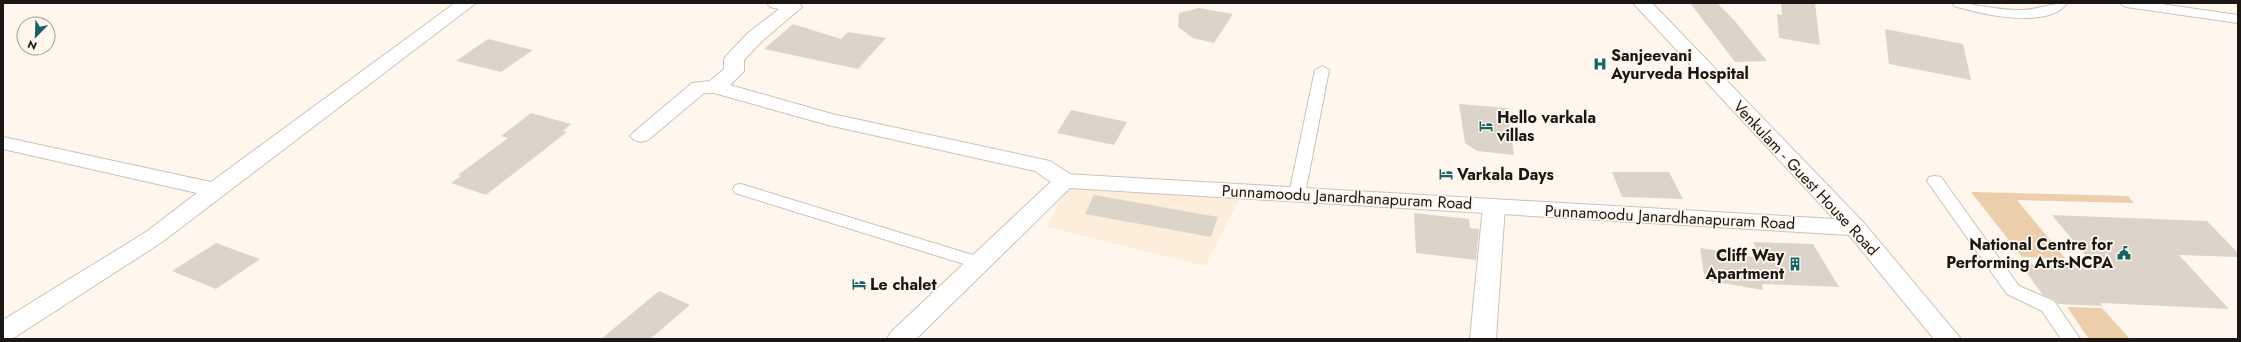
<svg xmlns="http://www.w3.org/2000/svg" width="2241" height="342" font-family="Jost,sans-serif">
  <rect width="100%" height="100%" fill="#fff7ee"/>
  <path fill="#fdeedc" d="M1069,182l173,12 -37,72 -158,-39z"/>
  <path fill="#ecceab" d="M1971,192l157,4 6,7 -117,-3 48,58 -43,-1z
    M2067,307l35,1 28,31h-41z"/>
  <path fill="#ddd4c9" d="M1690,3h27l17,17 33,41 -32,1z
    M1781,3h34l5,42 -41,-7 -2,-24 5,1z
    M1199,8l34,6 -19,29 -21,-5 -15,-11 1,-14z
    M793,24l48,15 7,-7 38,6 -28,31 -94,-20z
    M1885,29l78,15 8,36 -82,-16z
    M488,39l45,11 -32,22 -45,-11z
    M1459,104l48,4 7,47 -37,-4 -12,-8z
    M1071,110l56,12 -13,23 -57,-12z
    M531,113l40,11 -8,7 4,1 -81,63 -35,-12 10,-7 -3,-1 50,-37 -7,-2z
    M1612,172h57l14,27 -61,-2z
    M1094,195l124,22 -7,20 -126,-23z
    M1414,213l55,6 1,9 9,1 -3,31 -60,-7z
    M2052,215l155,6 31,32v4l-59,-2 50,54 -129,-6 2,3 -44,-2 -3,-4 -12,-5 -23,-31 75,3z
    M1753,242l60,2 26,43 -77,-3 1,6 -58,-10 -5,-32 61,10z
    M216,243l44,16 -44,30 -44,-18z
    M659,291l31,14 -40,34h-49z"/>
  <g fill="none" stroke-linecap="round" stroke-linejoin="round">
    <g stroke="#ccc2b8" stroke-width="2">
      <path id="lane" d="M1952,3c24,0 45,8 69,7 16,0 30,-7 46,-7 -18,27 -87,11 -113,3z
        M2119,3h35l84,12v8l-112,-16z
        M1322,66l7,4 -24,124 -2,4h-12l-2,-4 26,-124z
        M1935,176l6,1 78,109 35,15 26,38h-19l-19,-28 -35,-17 -80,-113 2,-4z
        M741,184l245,75 3,4 -3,4 -6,2 -245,-76 -2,-4 2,-4z"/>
    </g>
    <g stroke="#ccc2b8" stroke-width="2">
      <path id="street" d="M455,3h21l-314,239 -150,97h-9v-19l143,-88 51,-39 -194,-44v-12l208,45z
        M767,3h32l3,4 -40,34 -18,19v11l-14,14 102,29 218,47 23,15 3,5 -3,5c-15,4 -26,-7 -38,-15l-207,-46 -114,-32h-10l-56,47 -7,2 -7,-2 -4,-4 4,-4 58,-49 18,-2 14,-12v-10l3,-4 21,-22 31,-24 -9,-2z
        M1494,199l8,2 3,5 -9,133h-26l13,-133 3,-5z"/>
    </g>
    <g stroke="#ccc2b8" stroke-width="2">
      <path id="secondary" d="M1633,3h19l212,220 97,116h-27l-85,-104 -779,-47 -154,151h-29l4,-7 166,-156 8,-2 769,45z"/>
    </g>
    <use href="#lane" fill="#fff" fill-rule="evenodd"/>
    <use href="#street" fill="#fff" fill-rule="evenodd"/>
    <use href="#secondary" fill="#fff" fill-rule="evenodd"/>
  </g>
  <defs>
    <g id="hospital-bare" transform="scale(1.08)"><path d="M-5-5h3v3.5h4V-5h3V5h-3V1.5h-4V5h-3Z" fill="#166564" stroke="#fff7ee" stroke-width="2.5" paint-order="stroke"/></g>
    <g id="hotel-bare" transform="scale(1.08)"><path d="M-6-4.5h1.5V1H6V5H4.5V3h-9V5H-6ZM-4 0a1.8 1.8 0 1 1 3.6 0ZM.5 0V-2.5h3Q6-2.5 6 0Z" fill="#166564" stroke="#fff7ee" stroke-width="2.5" paint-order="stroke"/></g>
    <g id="civic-bare" transform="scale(1.08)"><path d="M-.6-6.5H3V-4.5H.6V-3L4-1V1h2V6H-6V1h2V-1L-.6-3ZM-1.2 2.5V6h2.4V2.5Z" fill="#166564" stroke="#fff7ee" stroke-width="2.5" paint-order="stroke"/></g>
    <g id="building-bare" transform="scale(1.08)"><path d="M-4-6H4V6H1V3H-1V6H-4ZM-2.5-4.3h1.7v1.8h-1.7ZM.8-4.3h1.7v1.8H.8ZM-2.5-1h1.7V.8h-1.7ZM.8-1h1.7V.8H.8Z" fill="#166564" stroke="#fff7ee" stroke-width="2.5" paint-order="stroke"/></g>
  </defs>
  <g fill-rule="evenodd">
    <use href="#hospital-bare" x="1600" y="64"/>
    <use href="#hotel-bare" x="1486" y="126"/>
    <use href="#hotel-bare" x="1446" y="174"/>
    <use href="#civic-bare" x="2124" y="253"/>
    <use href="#building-bare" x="1795" y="264"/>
    <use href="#hotel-bare" x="859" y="284"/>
  </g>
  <g text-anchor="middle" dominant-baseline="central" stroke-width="3.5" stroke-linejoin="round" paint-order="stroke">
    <g font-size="16" font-weight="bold" fill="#1b1714" stroke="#fff7ee" text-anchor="start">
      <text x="1611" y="55">Sanjeevani<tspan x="1611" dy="18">Ayurveda Hospital</tspan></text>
      <text x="1497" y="117">Hello varkala<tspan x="1497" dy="18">villas</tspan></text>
      <text x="1457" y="174">Varkala Days</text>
      <text x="2113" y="244" text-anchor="end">National Centre for<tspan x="2113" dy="18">Performing Arts-NCPA</tspan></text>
      <text x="1784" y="255" text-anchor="end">Cliff Way<tspan x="1784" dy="18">Apartment</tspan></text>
      <text x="870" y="284">Le chalet</text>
    </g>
    <g font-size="16" fill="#1b1714" stroke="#fff7ee">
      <text transform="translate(1806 178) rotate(47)">Venkulam - Guest House Road</text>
      <text transform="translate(1347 197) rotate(3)">Punnamoodu Janardhanapuram Road</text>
      <text transform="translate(1670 217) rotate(3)">Punnamoodu Janardhanapuram Road</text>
    </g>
  </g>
  <rect width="2241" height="342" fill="none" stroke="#1b1714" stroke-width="8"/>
  <g transform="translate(36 36) rotate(203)"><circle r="19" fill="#fff7ee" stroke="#a49d97"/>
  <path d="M0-3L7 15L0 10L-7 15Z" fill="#166564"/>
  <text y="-6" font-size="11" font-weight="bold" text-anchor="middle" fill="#1b1714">N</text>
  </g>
</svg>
